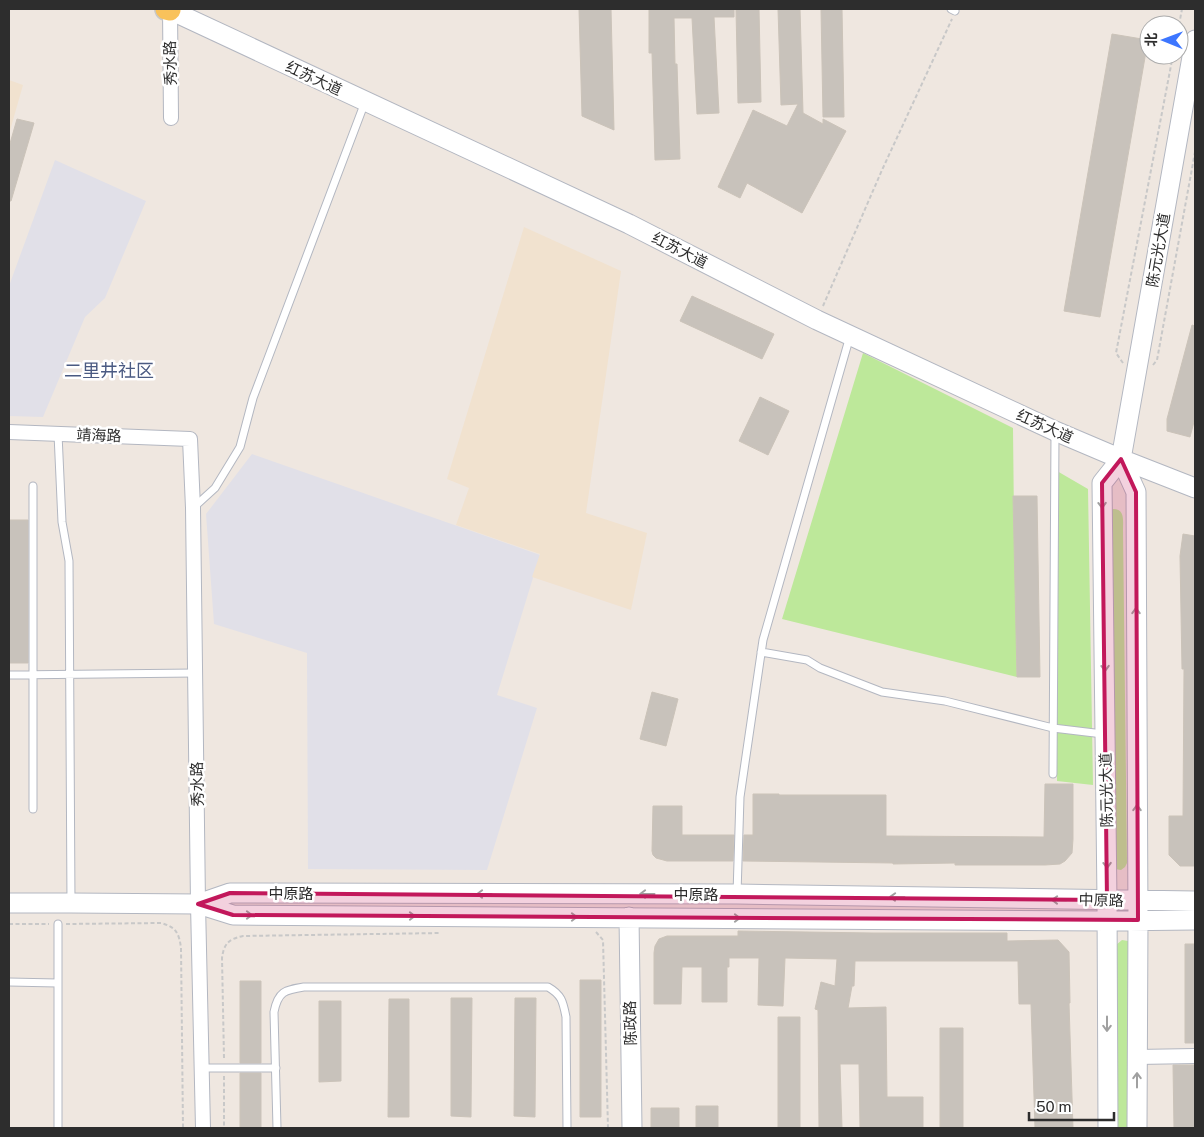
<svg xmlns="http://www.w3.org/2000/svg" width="1204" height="1137" font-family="'Public Sans','Noto Sans SC',sans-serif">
  <rect width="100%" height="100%" fill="#efe7e0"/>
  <path fill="#e1e0e8" d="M55,160l91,41 -41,97 -20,19 -42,100 -34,-1v-130z
    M252,454l288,101 -43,140 40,13 -50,162 -179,-1 -1,-216 -93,-29 -8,-110z"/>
  <path fill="#f1e2cf" d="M9,80l14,5 -14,49z
    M524,227l97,44 -35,242 61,20 -16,77 -99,-33 8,-23 -84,-29 13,-37 -22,-9z"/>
  <path fill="#bde89a" d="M863,353l150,75 1,93 3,156 -235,-58z
    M1057,471l31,18 5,296 -36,-4z
    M1113,509c12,0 10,11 10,21l4,333 -2,4 -4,3 -6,-1 -7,-358z
    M1122,940l6,1 3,4 2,183h-17v-183z"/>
  <path fill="#c8c2bb" stroke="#cbc3b9" d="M579,9h32l3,121 -32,-14z
    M649,9h85v8h-20l5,96 -22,1 -5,-96h-18l1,46h2l3,95 -25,1 -3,-107h-3z
    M736,9h23l2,93 -23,1z
    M778,9h22l3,104 20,11v-5l23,12 -44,82 -55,-30 -7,15 -22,-11 35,-77 34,16 11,-22 -17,1z
    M821,9h21l2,108h-21z
    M1112,34l36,6 -48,277 -36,-6z
    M17,119l17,4 -23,78h-2v-54z
    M692,296l82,38 -12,25 -82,-38z
    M1192,325l3,1v92l-5,19 -23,-6v-12z
    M760,397l29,14 -21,44 -29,-14z
    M1013,496h24l3,181h-23z
    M9,520h19v143h-19z
    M1183,534l12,2v278h-1l1,52h-15l-11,-11v-39h14l1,-147h-2l-2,-113z
    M652,692l26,7 -12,47 -26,-7z
    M1045,784h28v55l-1,14 -7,8 -5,3 -15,1h-90v-2l-62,1v-1l-150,-2 1,-26h9v-41h26v1h107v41l158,1z
    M653,806h29v29h52l-1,26h-66l-11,-3 -3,-3 -1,-4z
    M738,931l135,2h134v8l51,-1 11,12 1,51h-1l4,125h-38l-4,-124h-12l-1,-43h-163l-1,25h-2l-4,22 38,-1 1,90h36v31h-63l-1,-64h-19l2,64h-23l-1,-118 -3,-1 6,-27 14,4 2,-27 -52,-1 -2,48 -25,-1 1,-47h-30v9h-2v35h-25v-35h-20l-1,37h-27v-51l1,-7 4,-7 8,-3h71z
    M1185,944h10v99h-10z
    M580,980h21v137h-21z
    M240,981h21v82h-21z
    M451,998h21l-1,119 -20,-1z
    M515,998h21l-1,119 -21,-1z
    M389,999h20v118h-21z
    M319,1001h22v80l-22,1z
    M778,1017h22v111h-22z
    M940,1028h23v100h-23z
    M1173,1065h22v63h-21z
    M240,1073h21v55h-21z
    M696,1106h22v22h-22z
    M651,1108h28v20h-28z"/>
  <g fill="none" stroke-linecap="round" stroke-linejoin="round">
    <g stroke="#b3b7c1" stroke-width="9">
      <path id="lane" d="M951,9l4,2
        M58,434l4,88 7,39 2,341
        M193,508l22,-20 25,-41 13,-49 112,-296
        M761,652l46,8 13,8 62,24 63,9 108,27 50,6
        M9,675l186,-2
        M1053,774l2,-341
        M33,809v-323
        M737,894l3,-97 23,-157 87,-304
        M9,982l48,1
        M202,1068h74
        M58,1128v-204
        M277,1128l-3,-116c4,-21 11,-22 30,-25h244c14,8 15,15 18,30l1,111"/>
    </g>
    <g stroke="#b3b7c1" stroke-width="16">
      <path id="street" d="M170,9l1,109
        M9,432l181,7 3,69 5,396 5,224
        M1137,1057l58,-1"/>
    </g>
    <g stroke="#b3b7c1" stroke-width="21">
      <path id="secondary" d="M170,10l459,214 188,96 238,111 66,28 74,29
        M1121,459l15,33 2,428 -1,208
        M9,903h62l127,1 35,11 874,6 88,-1
        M198,904l32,-11 507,1 458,7
        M629,917l3,211
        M1108,1128l-1,-228 -5,-417 19,-24 74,-419"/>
    </g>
    <g stroke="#c8c8c8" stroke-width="24">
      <path id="primary" d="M166,9l4,1"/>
    </g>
    <path stroke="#c8c8c8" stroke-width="2" stroke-dasharray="4 2.5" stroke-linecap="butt" d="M1179,25l3,-16
      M823,306l59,-136 70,-151
      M1123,363l-7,-10 57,-298
      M1153,365l4,-5 38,-208
      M9,924h40
      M66,924l95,-1c15,4 18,10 20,25l2,180
      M596,932l7,8 5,188
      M224,1058l-2,-100c2,-15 7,-19 21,-22l198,-3
      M224,1076v52"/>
    <use href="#lane" stroke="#fff" stroke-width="7"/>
    <use href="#street" stroke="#fff" stroke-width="14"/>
    <use href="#secondary" stroke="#fff" stroke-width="19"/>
    <use href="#primary" stroke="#f9c25b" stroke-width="21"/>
  </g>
  <defs><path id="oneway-shaft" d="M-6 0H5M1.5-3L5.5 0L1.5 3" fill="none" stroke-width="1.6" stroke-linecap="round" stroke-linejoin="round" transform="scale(1.25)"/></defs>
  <g stroke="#a0a0a0">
    <use href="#oneway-shaft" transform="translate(1102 501) rotate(89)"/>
    <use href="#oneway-shaft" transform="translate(1136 615) rotate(-90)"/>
    <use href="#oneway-shaft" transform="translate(1105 664) rotate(89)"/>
    <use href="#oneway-shaft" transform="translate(1137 812) rotate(-90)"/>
    <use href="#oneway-shaft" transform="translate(1107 861) rotate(89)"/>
    <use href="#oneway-shaft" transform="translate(484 894) rotate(-180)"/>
    <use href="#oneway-shaft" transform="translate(647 894) rotate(-180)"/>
    <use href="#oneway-shaft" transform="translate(897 897) rotate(-179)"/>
    <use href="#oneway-shaft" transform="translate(1059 900) rotate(-179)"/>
    <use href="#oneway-shaft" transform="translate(245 915)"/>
    <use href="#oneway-shaft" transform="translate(408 916)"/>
    <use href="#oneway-shaft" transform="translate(570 917)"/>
    <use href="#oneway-shaft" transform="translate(733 918)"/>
    <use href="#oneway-shaft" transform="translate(1107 1024) rotate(90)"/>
    <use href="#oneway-shaft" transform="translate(1137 1080) rotate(-90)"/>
  </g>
  <path fill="#c2185b" fill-opacity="0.2" stroke="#c2185b" stroke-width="4" stroke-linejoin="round" d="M1121,459l15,33 2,428 -905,-5 -35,-11 32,-11 877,7 -5,-417z"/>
  <g text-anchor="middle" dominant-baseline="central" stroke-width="5" stroke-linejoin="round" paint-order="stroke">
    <g font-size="15" fill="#2d2d2d" stroke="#fff">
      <text transform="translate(170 63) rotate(-91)">秀水路</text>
      <text transform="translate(314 78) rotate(25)">红苏大道</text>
      <text transform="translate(680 250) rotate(27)">红苏大道</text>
      <text transform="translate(1158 250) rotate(-80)">陈元光大道</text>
      <text transform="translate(1045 426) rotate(24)">红苏大道</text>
      <text transform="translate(99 435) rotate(2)">靖海路</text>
      <text transform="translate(197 784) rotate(-91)">秀水路</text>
      <text transform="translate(1106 790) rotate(-91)">陈元光大道</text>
      <text x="291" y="893">中原路</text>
      <text x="696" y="894">中原路</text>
      <text transform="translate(1101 900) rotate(1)">中原路</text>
      <text transform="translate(630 1023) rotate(-91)">陈政路</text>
    </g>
    <g font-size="18" fill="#4a5a82" stroke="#fff">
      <text x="109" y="370">二里井社区</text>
    </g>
  </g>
  <rect width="1204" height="1137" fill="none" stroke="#2d2d2d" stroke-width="20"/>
  <g transform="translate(1164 40) rotate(271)"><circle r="24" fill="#ffffff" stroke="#ababab"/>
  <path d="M0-4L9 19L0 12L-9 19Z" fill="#3d76ff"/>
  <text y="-8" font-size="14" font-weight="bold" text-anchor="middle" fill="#2d2d2d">北</text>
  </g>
  <path d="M1029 1112v8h85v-8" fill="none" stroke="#2d2d2d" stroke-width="2.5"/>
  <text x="1036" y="1112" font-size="15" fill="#2d2d2d" stroke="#ffffff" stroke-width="4" paint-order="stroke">50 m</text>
</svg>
